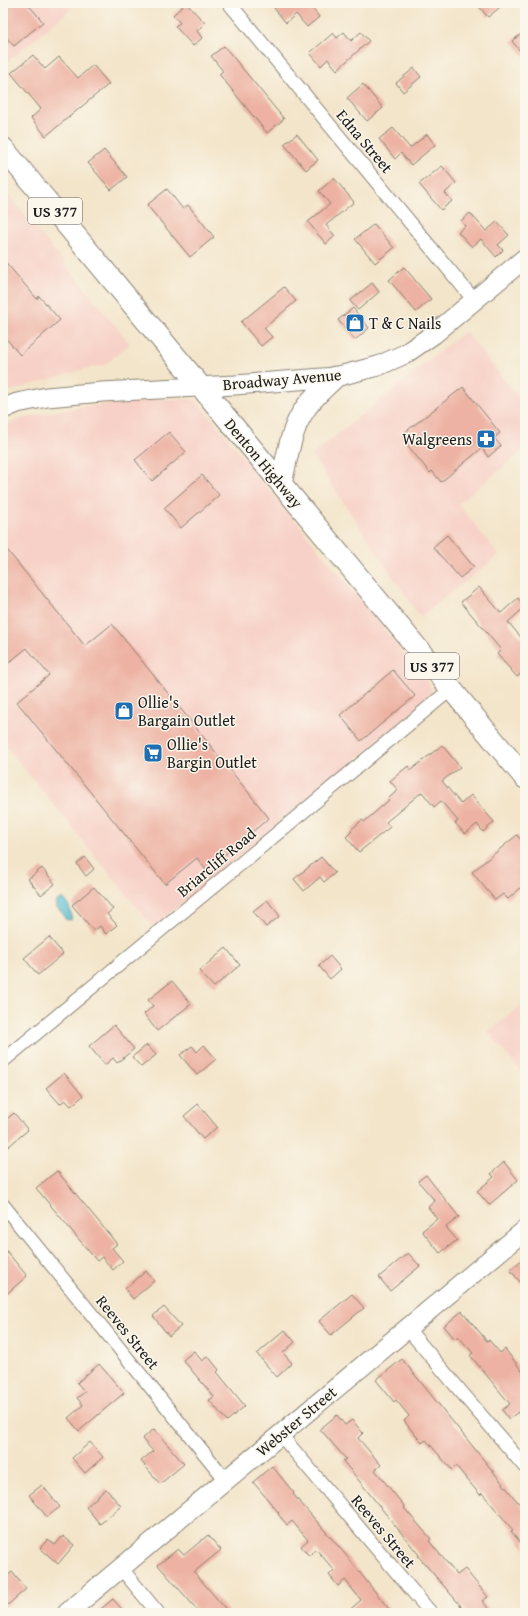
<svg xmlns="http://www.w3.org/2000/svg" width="528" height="1616" font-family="'Gentium Book Plus',serif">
  <rect width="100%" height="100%" fill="#fbf7ec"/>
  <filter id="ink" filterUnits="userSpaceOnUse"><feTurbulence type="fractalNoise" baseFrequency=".025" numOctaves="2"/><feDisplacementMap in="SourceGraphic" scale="8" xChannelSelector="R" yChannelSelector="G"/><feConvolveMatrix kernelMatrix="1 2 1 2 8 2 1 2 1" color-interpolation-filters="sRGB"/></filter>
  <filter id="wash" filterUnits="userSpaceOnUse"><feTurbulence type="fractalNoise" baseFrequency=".012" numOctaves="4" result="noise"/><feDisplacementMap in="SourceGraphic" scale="16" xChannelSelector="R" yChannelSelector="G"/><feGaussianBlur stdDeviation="0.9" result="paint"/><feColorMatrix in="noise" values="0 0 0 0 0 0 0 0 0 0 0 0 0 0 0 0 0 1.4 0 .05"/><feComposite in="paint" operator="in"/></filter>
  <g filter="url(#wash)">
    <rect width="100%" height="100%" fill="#f3e5ca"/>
    <path fill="#f7d1c7" d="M3,3h63l5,6 -68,56z
      M3,188l127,156 -25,21 -20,4 -82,24z
      M465,331l60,75v43l-67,55 41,51 -79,62 -108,-162z
      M145,399h47l9,7 228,278 3,9 -4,7 -275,227 -150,-185v-316l21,-8 56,-11z
      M525,1002v74l-37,-44z"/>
    <path fill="#51bbce" stroke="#366c75" d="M61,899h3c4,4 9,15 7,21l-6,-1 -2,-5 -7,-7 1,-6z"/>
    <g id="blocks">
      <path fill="#edb2a3" d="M3,3h24l16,19 -29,24 -11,-12z
        M186,3l19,20 -8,8 5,7 -9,8 -18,-20 5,-3 -7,-8z
        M280,3h30l-1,1 10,13 -12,10 -11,-13 -10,9 -12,-15z
        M476,3h29l-17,14z
        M525,31v26l-13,-16z
        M344,32l7,9 10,-9 8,9 -32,29 -9,-11 -7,7 -11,-13 23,-20 4,5z
        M224,46l60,73 -17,14 -48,-59 4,-3 -12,-15z
        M33,55l12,14 14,-12 19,21 15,-13 16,19 -63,52 -15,-18 10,-9 -30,-36z
        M414,68l7,9 -18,15 -7,-9z
        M363,84l20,24 -16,13 -20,-23z
        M393,128l17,20 17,-14 8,11 -24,20 -10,-12 -6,6 -16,-20z
        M297,134l21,26 -12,10 -22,-26z
        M104,150l23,27 -16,13 -23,-27z
        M442,166l14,17 -11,10 7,8 -11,9 -22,-26z
        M334,178l20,24 -28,23 9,11 -9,8 -18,-22 22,-18 -11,-13z
        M167,189l16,20 5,-4 26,32 -24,20 -43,-52z
        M470,213l16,18 11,-9 12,13 -11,10 5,5 -7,7 -15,-18 -9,8 -14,-15 7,-6 -4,-5z
        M374,224l20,24 -19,15 -20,-24z
        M3,259l34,40 2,-3 21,24 -40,35 -17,-20z
        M404,267l27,32 -15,13 -27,-32z
        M372,283l7,9 -21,18 -8,-9z
        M284,287l12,14 -32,27 8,9 -11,9 -20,-24z
        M353,308l16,20 -14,12 -17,-20z
        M463,387l37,46 -6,5 7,8 -13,11 -6,-9 -41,34 -9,-11 -2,2 -26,-32v-8z
        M169,432l17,20 -34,29 -17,-21z
        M202,475l17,20 -38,33 -17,-20z
        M447,535l27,32 -14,11 -27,-31z
        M3,545l82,101 27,-22 157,194 -63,52 -9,-12 -32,26 -148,-182 32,-27 -22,-27 -20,16 -4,-5z
        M479,587l22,26 17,-15 7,9 -17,15 17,20v28l-8,7 -20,-23 4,-4 -40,-48z
        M393,670l22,26 -54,45 -21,-26z
        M442,745l18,22 -18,14 19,23 10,-9 23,27 -11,10 -6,-8 -12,10 -10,-11 3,-2 -17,-20 -7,6 -12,-15 -36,30 4,5 -31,25 -13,-15 6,-6 -1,-1 11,-10 2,2 26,-23 -1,-1 9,-8 -8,-9 18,-15 3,4z
        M517,835l8,10v39l-17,15 -5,-5 -8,6 -23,-28z
        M85,857l9,12 -8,7 -9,-12z
        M321,857l14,16 -11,9 -4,-5 -16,14 -10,-12z
        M42,868l13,16 -14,11 -13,-16z
        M94,887l19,22 -6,5 10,11 -11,9 -6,-8 -6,5 -22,-26z
        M267,900l13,16 -14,11 -13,-16z
        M49,937l14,17 -25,21 -14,-17z
        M226,948l14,17 -26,22 -15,-16z
        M330,956l11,13 -11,10 -11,-13z
        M172,981l19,23 -34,27 -13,-17 9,-8 -5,-6z
        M114,1025l20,24 -17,14 -4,-5 -8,7 -16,-19z
        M147,1045l9,10 -15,12 -9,-10z
        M204,1045l12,14 -19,16 -17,-20 12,-9 5,6z
        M64,1073l19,23 -12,10 -6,-6 -5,4 -14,-16z
        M198,1104l19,23 -14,12 -19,-23z
        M14,1113l14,17 -25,21v-29z
        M504,1162l14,18 -29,25 -12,-14 17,-14 -3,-3z
        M57,1171l60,73 -5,4 11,13 -10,9 -11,-13 -5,4 -61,-73z
        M426,1175l33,42 -13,10 11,13 -17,13 -18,-22 15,-12 -9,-12 7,-6 -17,-20z
        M3,1247l24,29 -24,21z
        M408,1253l12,13 -30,25 -11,-14z
        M525,1257v31l-15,-18z
        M146,1271l8,10 -21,18 -8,-10z
        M352,1294l12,14 -33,27 -12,-14z
        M164,1307l17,19 -12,10 -16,-20z
        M462,1311l25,30 2,-1 11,13 5,-4 20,26v45l-7,-8 -9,7 -7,-9 8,-6 -40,-49 3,-2 -15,-17 -3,3 -11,-13z
        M285,1330l10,12 -12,11 9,10 -15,14 -20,-23z
        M194,1351l8,10 6,-5 11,14 -2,2 28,34 -18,15 -18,-21 5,-3 -31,-37z
        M402,1359l123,152v37l-14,-17 2,-1 -31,-37 -2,2 -24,-29 -4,4 -26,-30 -4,3 -18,-22 5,-5 -13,-16 -2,2 -18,-22z
        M99,1364l25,29 -45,38 -11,-13 15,-13 -6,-7 8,-6 -8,-9z
        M337,1415l8,10 7,-5 11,13 -5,5 23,27 -6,5 30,37 -1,1 27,31 -2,2 28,34 8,-6 23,28 -6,4 10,12h-25l-49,-57 1,-1 -76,-94 3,-2 -26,-30z
        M154,1429l30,35 -24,20 -19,-23 12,-10 -11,-12z
        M90,1442l13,15 -18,16 -13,-15z
        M272,1466l22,27 -1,1 52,60 47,59h-46l15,-13 -16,-20 -7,6 -9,-11 5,-5 -18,-21 -7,7 -8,-10 7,-6 -16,-19 -5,4 -9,-11 1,-1 -26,-31z
        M42,1485l18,22 -13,10 -18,-22z
        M106,1489l15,17 -21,18 -14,-17z
        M208,1535l13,15 -27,22 35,41h-29l-42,-48 20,-16 6,6z
        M63,1536l11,9 -16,19 -18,-16 8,-9 7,6z
        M12,1572l14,17 -23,20v-30z
        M113,1599l12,14h-29z"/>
    </g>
  </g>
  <g filter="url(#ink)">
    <use href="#blocks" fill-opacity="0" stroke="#888073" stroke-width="1"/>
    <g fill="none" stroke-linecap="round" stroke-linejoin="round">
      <g stroke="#888073" stroke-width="15">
        <path id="street" d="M229,3l245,297
          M3,1061l448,-372
          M3,1205l223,275
          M407,1328l118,139
          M280,1434l151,179
          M121,1568l37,45"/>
      </g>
      <g stroke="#888073" stroke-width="21">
        <path id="secondary" d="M3,409l14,-6 30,-6 55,-5 133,-7 100,-8 43,-11 27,-12 29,-20 91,-76
          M67,1613l458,-383"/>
      </g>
      <g stroke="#888073" stroke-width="23">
        <path id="primary" d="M3,148l522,630
          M281,483c6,-23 9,-51 22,-71 8,-14 21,-24 32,-35"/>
      </g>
      <use href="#street" stroke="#fff" stroke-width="13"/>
      <use href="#secondary" stroke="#fff" stroke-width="19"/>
      <use href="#primary" stroke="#fff" stroke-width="21"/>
    </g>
  </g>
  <defs>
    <g id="shop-square" transform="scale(1)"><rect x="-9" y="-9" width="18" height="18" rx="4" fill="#1f6fb2" stroke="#fbf7ec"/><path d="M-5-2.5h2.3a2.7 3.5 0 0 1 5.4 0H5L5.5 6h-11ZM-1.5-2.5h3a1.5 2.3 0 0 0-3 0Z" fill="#fff"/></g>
    <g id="pharmacy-square" transform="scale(1)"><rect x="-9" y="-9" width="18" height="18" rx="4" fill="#1f6fb2" stroke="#fbf7ec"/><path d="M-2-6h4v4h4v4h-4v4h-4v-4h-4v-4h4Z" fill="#fff"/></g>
    <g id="supermarket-square" transform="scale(1)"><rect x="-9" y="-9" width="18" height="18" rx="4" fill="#1f6fb2" stroke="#fbf7ec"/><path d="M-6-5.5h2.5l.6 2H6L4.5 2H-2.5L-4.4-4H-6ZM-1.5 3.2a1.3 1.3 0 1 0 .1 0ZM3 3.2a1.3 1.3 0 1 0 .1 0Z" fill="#fff"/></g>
  </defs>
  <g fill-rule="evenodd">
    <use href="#shop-square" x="355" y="323"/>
    <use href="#pharmacy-square" x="486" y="439"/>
    <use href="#shop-square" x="124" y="711"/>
    <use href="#supermarket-square" x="153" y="753"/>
  </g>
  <g text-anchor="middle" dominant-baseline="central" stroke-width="3" stroke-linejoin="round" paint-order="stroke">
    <g fill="#fbf7ec" stroke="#5f5e5a" stroke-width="1">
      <rect x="28" y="198" width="54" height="26" rx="3"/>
      <rect x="405" y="653" width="54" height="26" rx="3"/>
    </g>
    <g font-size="15" font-weight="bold" fill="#1c1c1c">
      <text x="55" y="211">US 377</text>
      <text x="432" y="666">US 377</text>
    </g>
    <g font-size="16" fill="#1c1c1c" stroke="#fbf7ec">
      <text transform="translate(365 141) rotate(50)">Edna Street</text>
      <text transform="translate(282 379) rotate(-5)">Broadway Avenue</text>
      <text transform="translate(264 463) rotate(50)">Denton Highway</text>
      <text transform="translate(216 862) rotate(-40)">Briarcliff Road</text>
      <text transform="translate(128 1332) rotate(51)">Reeves Street</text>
      <text transform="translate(296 1421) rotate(-40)">Webster Street</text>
      <text transform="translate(384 1531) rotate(50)">Reeves Street</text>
    </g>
    <g font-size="16" fill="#1c1c1c" stroke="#fbf7ec" text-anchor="start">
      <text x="369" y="323">T &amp; C Nails</text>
      <text x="472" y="439" text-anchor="end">Walgreens</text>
      <text x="138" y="702">Ollie's<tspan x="138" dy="18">Bargain Outlet</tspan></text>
      <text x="167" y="744">Ollie's<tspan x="167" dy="18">Bargin Outlet</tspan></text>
    </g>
  </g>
  <rect width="528" height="1616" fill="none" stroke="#fbf7ec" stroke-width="16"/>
</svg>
